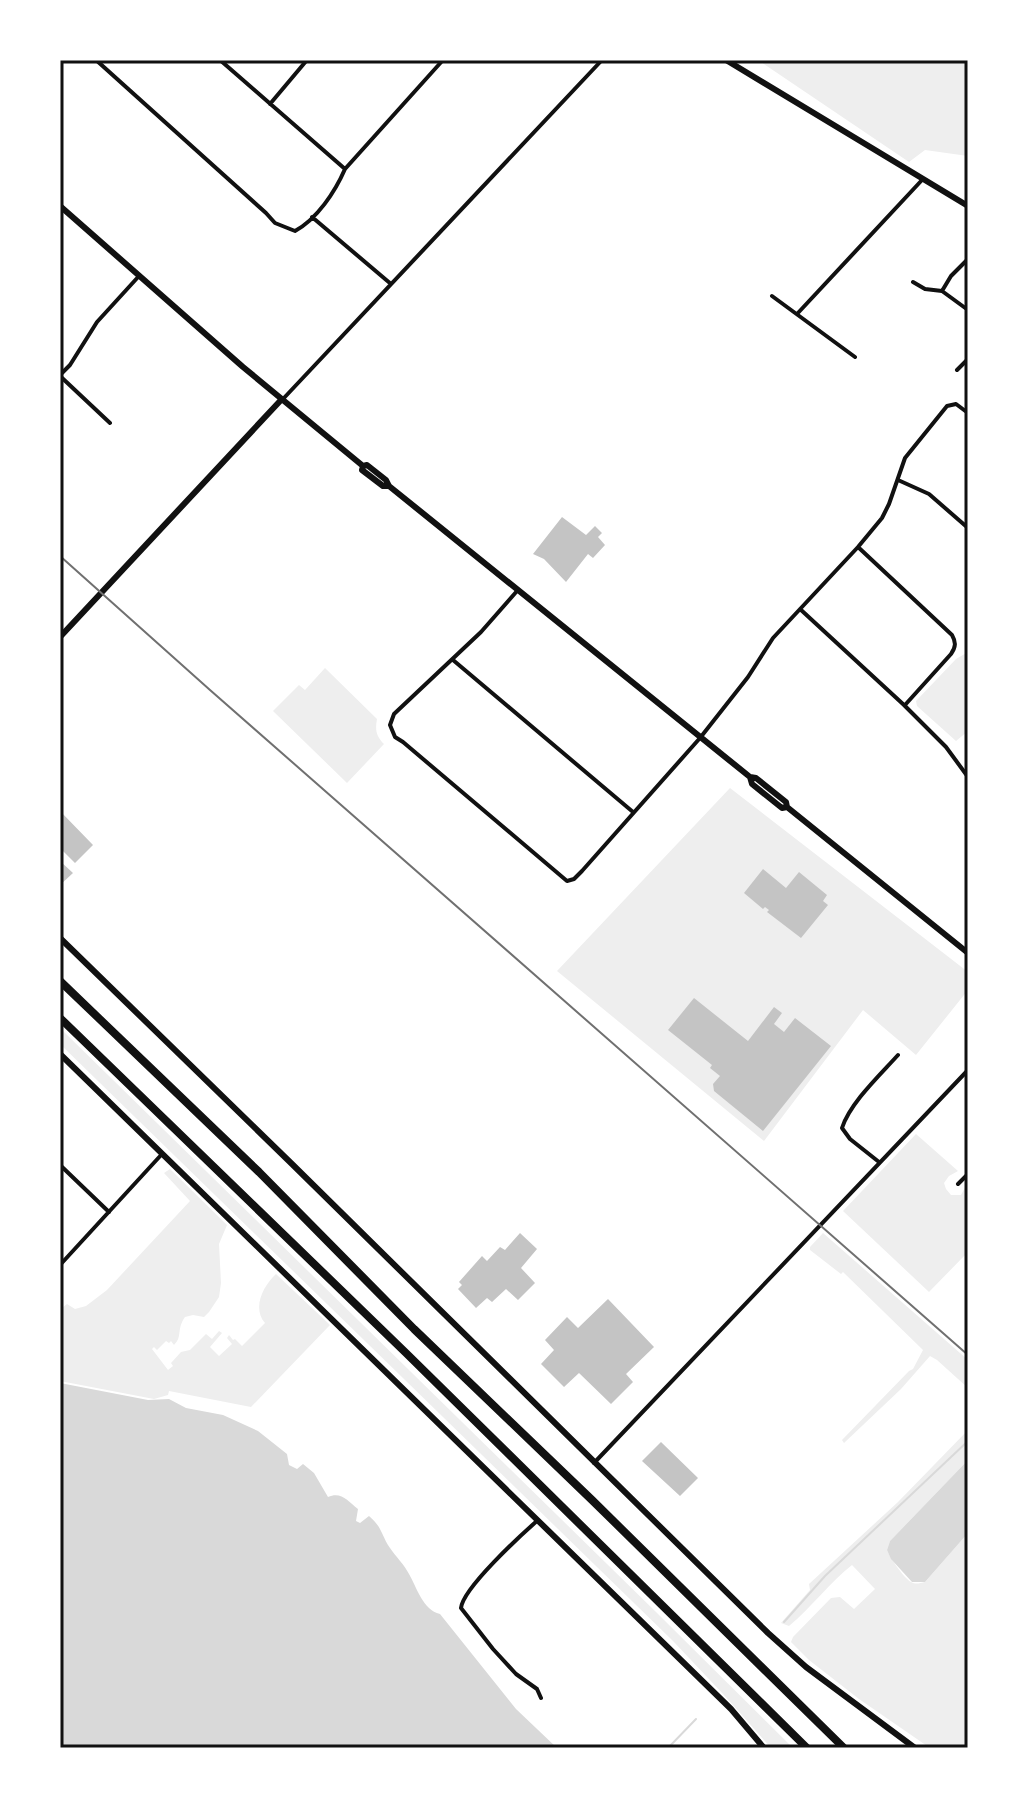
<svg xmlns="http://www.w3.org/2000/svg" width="1028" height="1808" font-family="Cabin,sans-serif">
  <rect width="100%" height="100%" fill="#fff"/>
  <path fill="#eee" d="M758,60h210v96l-43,-6 -16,12z
    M968,652v79l-12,10 -39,-35 -1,-5 40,-42z
    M325,668l52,51c-2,11 -1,17 7,25l-37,39 -74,-72 26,-26 6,5z
    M730,788l238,184v18l-52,65 -53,-45 -99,131 -207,-170z
    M60,1028l596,584 137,136h-22l-47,-53 -51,-54 -613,-597z
    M916,1134l42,37 -9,5 -5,7 2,6 5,6h10l7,-13v70l-39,40 -86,-81z
    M170,1169l57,56 -8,19 2,39 -2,14 -10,15 -5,5 -11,-2 -8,2c-9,13 -2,19 -11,28l-3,-4 -2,2 -3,-2 -9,9 -3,-3 -2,2 16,21 5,-4 -2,-3 10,-11 9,-2 16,-16 6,5 7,-8 3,2 -12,14 9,9 13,-12 -5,-6 2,-3 4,5 2,-1 7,7 23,-23c-13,-15 -2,-37 11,-49l54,51 -79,82 -82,-16 -1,4 -14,4 -94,-18v-74l2,1 5,-4 8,5 11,-3 21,-16 83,-89 -26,-28z
    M823,1233l145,127v28l-31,-28 -7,-4 -29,33 -57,54 -2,-3 67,-69 4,-2 10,-19 -80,-78 -2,2 -31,-24v-3z
    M968,1430v30l-78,81 -3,9c4,9 16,27 24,32 5,3 9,1 14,0l43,-49v215h-38l-71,-49 -50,-39 -18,-18 2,-5 38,-39 9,-1 14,12 21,-20 -23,-24c-23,18 -40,42 -63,61l-8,-3 29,-33 -1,-6 89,-82z"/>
  <path fill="#d9d9d9" d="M60,1383l88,17 21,-1 17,9 37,7 35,16 29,23 2,11 8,4 6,-5 11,9 14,24c13,-6 20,4 30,12l-2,12 4,2 9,-7c14,12 12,19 21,32 6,9 14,16 19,26 8,14 14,36 31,40l76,95 41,39h-497z
    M968,1460v73l-43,49h-13l-21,-23 -4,-9 3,-9z"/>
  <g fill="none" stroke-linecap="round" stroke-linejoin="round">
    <path stroke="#d9d9d9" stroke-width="2" d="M784,1622l41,-46 143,-135
      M668,1748l28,-29"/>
  </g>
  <path fill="#c4c4c4" d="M562,517l24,18 9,-9 7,7 -4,4 7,8 -12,13 -5,-4 -22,28 -22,-23 -11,-5z
    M60,811l33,34 -18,18 -15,-15z
    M60,861l13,12 -13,12z
    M763,869l23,19 13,-16 28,23 -4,6 5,4 -27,33 -34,-26 2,-2 -4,-3 -2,2 -19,-16z
    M694,998l54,43 26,-34 8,6 -8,11 10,8 11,-14 36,28 -68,85 -49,-40 -1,-7 7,-8 -10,-8 2,-3 -44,-35z
    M520,1233l17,16 -16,19 14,15 -17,17 -12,-11 -14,13 -5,-4 -11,10 -18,-19 4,-4 -3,-3 23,-26 5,5 13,-14 5,3z
    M608,1299l46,48 -28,27 7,8 -22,22 -32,-31 -15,14 -23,-23 13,-14 -9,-10 22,-23 11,11z
    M661,1442l37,36 -18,18 -38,-35z"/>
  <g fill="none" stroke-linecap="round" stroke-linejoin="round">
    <path stroke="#111" stroke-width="4" d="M96,60l170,153 9,10 20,8c22,-12 40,-39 50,-62l98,-109
      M220,60l125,109
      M270,104l37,-44
      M312,217l79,67
      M913,282l12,7 17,2 26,19
      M942,291l9,-15 17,-17
      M772,296l83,61
      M797,314l125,-134
      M957,370l11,-11
      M60,375l10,-10 27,-43 42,-46
      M60,376l50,47
      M283,399l319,-339
      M898,480l31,14 39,34
      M858,547l94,88c4,7 4,12 -1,19l-46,51
      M517,591l-36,41 -87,82 -4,11 5,12 8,5 164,139 7,-2 8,-8 118,-133 48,-61 25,-39 85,-91 24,-29 7,-14 16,-46 42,-52 9,-2 12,9
      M800,609l104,96 42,42 22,30
      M453,660l180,152
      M879,1162l-29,-23 -8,-11c8,-25 38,-53 56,-73
      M60,1165l49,47
      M958,1184l10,-10
      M60,1265l102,-111
      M594,1463l374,-393
      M538,1520c-17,15 -75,68 -77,88l32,41 23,25 21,15 4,9"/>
    <path stroke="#111" stroke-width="6" d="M60,637l221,-237
      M60,938l232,226 476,469 38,34 109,81
      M60,1054l671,655 33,39"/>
    <path stroke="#111" stroke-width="6" d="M726,60l242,146
      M60,206l183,161 120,99 4,-1 19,15 3,6 361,291 2,7 30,24 5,-1 181,146
      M363,466l-1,4 21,16h6
      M750,777l6,1 30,24 1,5"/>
    <path stroke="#111" stroke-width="8" d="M60,981l199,191 155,157 178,171 252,248
      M60,1018l346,335 401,395"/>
    <path stroke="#707070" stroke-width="2" d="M60,556l150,134 758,665"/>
  </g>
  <rect width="1028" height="1808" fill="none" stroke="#ffffff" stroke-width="124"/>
  <rect x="62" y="62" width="904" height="1684" fill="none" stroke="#111" stroke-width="3"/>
</svg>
